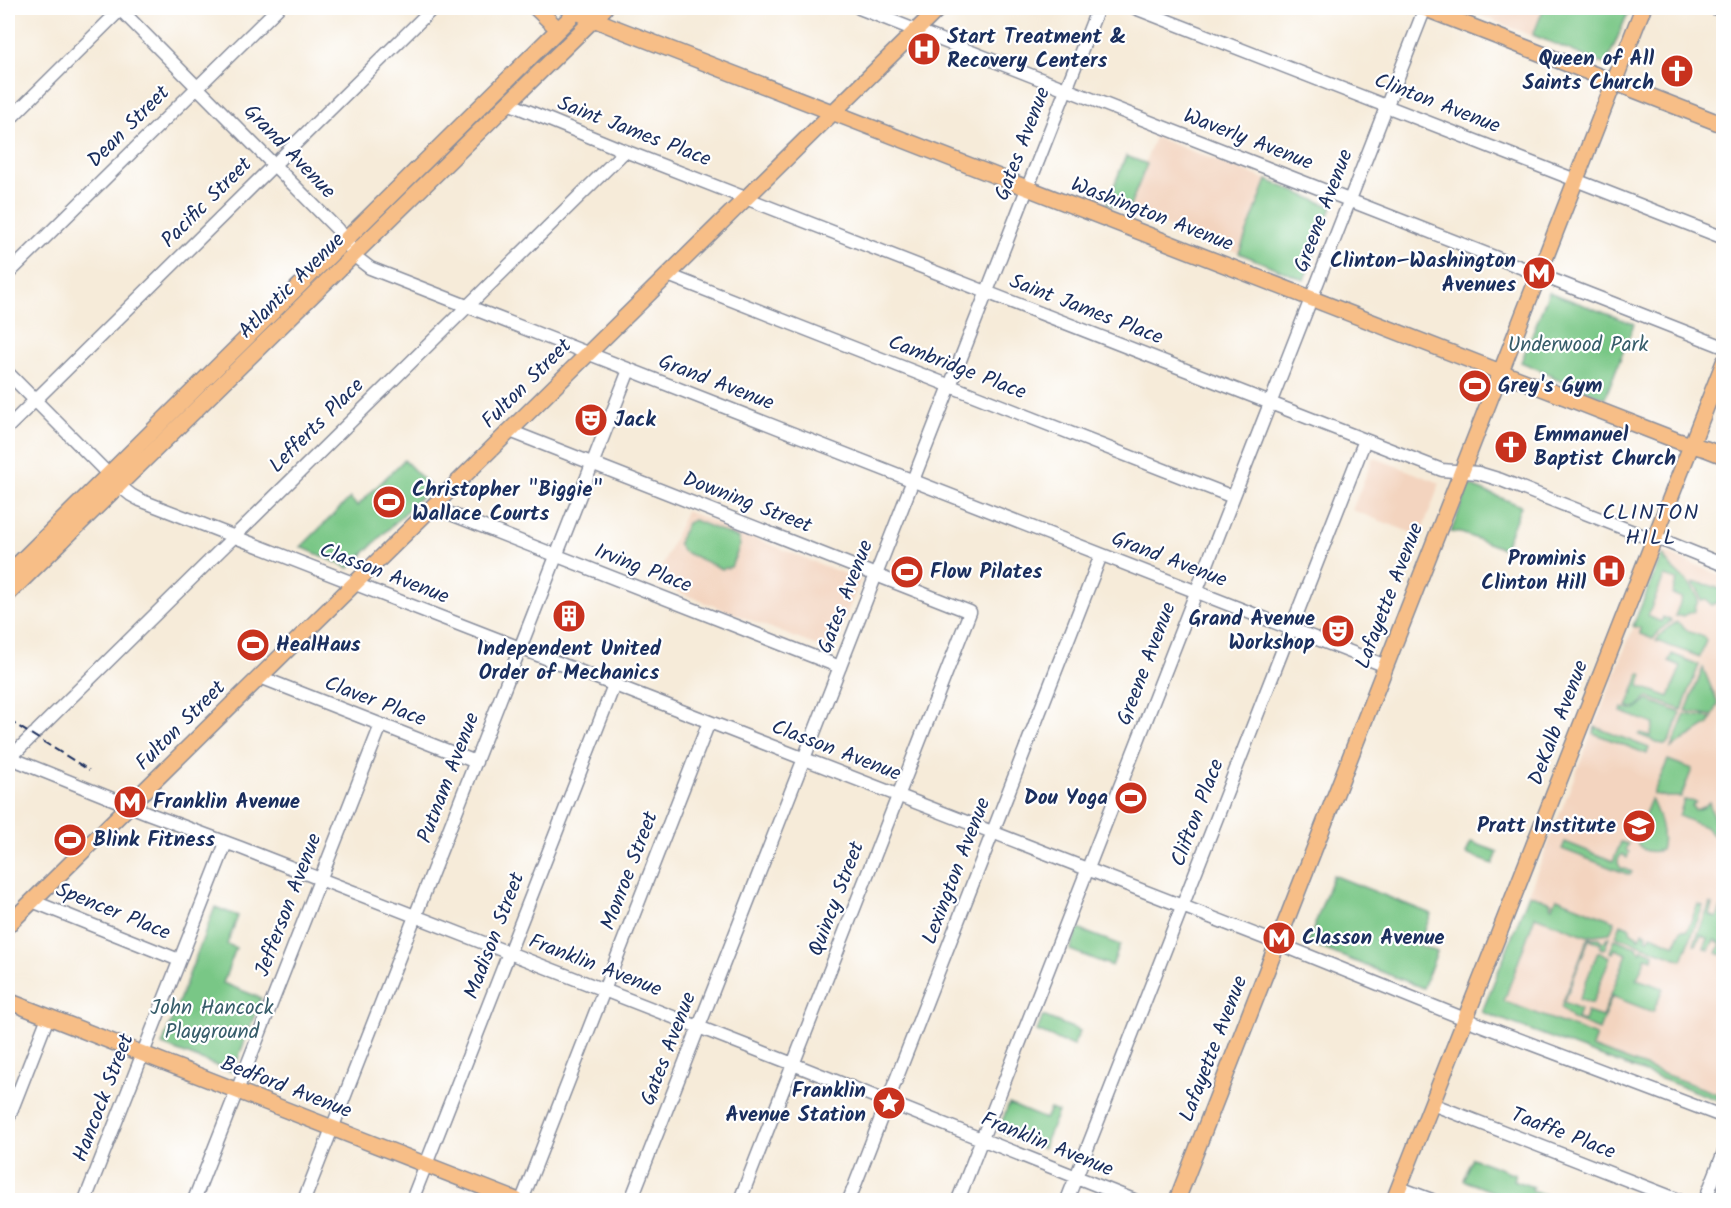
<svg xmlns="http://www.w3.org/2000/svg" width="1731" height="1208" font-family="Kalam,sans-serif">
  <rect width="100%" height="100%" fill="#fff"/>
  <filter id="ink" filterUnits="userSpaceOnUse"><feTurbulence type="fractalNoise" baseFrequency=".0167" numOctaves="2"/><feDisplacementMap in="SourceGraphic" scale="12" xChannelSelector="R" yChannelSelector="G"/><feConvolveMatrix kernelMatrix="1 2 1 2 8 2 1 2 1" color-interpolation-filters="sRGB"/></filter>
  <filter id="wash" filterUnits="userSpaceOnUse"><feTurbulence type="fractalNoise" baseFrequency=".008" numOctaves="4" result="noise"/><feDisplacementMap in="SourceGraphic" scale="24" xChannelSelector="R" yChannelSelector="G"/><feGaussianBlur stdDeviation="1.35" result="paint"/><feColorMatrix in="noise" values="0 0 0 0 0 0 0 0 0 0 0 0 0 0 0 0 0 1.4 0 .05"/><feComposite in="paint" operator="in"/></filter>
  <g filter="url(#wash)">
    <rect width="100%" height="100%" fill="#f6ebd9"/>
    <path fill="#f3d4bf" d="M1462,8h168l-23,58z
      M1155,137l112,43 -28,73 -113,-42z
      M1373,457l67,26 -20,53 -68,-26z
      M686,511l174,69 -28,72 -177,-69z
      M1663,552l60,24v526l-241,-90z"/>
    <path fill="#79c786" stroke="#4a7b72" stroke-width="1.5" d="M1544,8h86l-24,57 -73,-30z
      M1126,156l21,8 -19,47 -21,-8z
      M1267,180l65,27 -28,73 -65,-27z
      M1549,292l85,32 -29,74 -54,-21 1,-2 -31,-13z
      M404,460l27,27 -82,81 -48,-21 49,-49 7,8z
      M1469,485l52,21 -17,43 -43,-16 -10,-1z
      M694,520l44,18 2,7 -9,22 -9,2 -40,-18 -4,-8 9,-20z
      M1663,555l3,5 -1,2h2c9,13 31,24 31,40l-3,5v4l-12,5h-8l7,-18 -10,-4 5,-14 -13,-4 -16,40 13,6 2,-5 9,4 -10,7 -9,11 -13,-5v-6l-7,-2 28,-69z
      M1694,583c11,0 20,3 29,8v8l-11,6 -6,-5 -5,1 -3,-11 -6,-6z
      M1677,622l13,10 14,5 2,3 -6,17 -44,-16 9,-11z
      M1672,654l27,11 -17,45 -34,-13 -12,11 -9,-1 13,-34 3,2 -4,11 30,11 12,-31 -12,-5z
      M1703,668l15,36 -5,12 -27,-5z
      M1648,700l33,13 -12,28 -4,4 -26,-10 2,-2 9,3 4,-12 -33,-12 1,-4c16,5 14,0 26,-8z
      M1685,714l27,4 -3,6 -38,24z
      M1595,727l54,21 -2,6 -54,-21z
      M1668,760l24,9 -11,28h-13l-15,-3z
      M1651,799c7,14 15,36 10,51 -12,4 -21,0 -26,-11z
      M1684,800l12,2 -4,4 3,4 9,-3 5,-5 7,24v10l-5,-2 -4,-6 -28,-12z
      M1471,842l27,10 -5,12 -27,-10z
      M1565,842l48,19 8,-19 7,2 -2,6 3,2 -2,6 -5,-4c-4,4 -6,9 -1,14l11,4 -2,3 -68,-26z
      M1333,875l98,39 -12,31 18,7 -14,36 -115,-45z
      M1529,894l22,8 -1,4 2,1 5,-9 58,23 -5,12 -23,3 -52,-20 -31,85 92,35 -4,11 131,49v-1v7l-241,-90z
      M1698,904l5,2 -21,54 -66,-24 5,-12 10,4 -1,3 8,5 -1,2h3l3,-6 4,2 -1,4 3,1 2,-4 24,10 6,-15 6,1z
      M1710,904l2,1 -3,10 8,3 4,-10 2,1 1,42 -2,4 -5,-2 4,-10 -7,-3 -5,10 -5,-2 4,-9 -7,-4 -5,10 -2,-1z
      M215,907l23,9 -11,28 9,4 -13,35 38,15 -28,74 -71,-27z
      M1078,929l42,16 -8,21 -42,-16z
      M1609,937l-4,11 -2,1 -3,-1 1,-5 -12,-4 -25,63 16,7 -3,10 7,2 3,-9 15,5 25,-63 -12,-5 -2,4 -3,-1 5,-13 23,9v2l3,2 1,-3 12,5 -1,5 -7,-2 -9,22 26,9 -10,24 -41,-16 -13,34 -27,-11 -11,-12 27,-69h12l2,4 4,-1v-3z
      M1598,952l12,5 -18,47 -13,-5z
      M1043,1016l37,15 -7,15 -36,-15z
      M1009,1104l36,15 5,-10 8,3 -15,36 -45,-17z
      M1472,1158l43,16 -2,6 20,7 -1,3 14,5 -2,5h-30l-51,-20z"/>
  </g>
  <g filter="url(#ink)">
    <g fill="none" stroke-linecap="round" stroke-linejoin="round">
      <g stroke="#888d9c" stroke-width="15">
        <path id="minor" d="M119,8l218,221 20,29 13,10 1016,398
          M859,8l865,339
          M1135,8l589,230
          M1714,8l10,3
          M508,103l117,48 817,319 36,3 23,7 140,55 26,7 57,23
          M8,121l114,-113
          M8,274l270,-266
          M668,275l565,222
          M8,373l112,113 11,9 9,5 1137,443 188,76 259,98
          M8,427l425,-419
          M510,431l460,181 -230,588
          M433,507l407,160
          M260,677l216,85
          M37,731l588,-580
          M8,757l142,57 91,34 552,216 341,136
          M10,758l24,-24
          M32,901l147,59
          M1432,1104l247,96
          M8,1119l40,-102
          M1400,1188l32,12
          M85,1200l141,-357
          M194,1200l187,-475
          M304,1200l325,-830
          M412,1200l202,-515
          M522,1200l187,-478
          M631,1200l467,-1192
          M849,1200l252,-645
          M958,1200l467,-1192
          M1067,1200l298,-760
          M1705,1200l19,-48"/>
      </g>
      <g stroke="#888d9c" stroke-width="18">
        <path id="major" d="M536,8l22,21
          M567,8l46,19 1065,414 28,8 18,7
          M1424,8l300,117
          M8,574l572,-566
          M8,594l597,-586
          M144,791l795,-783
          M8,925l133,-131
          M8,1001l508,199
          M1177,1200l466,-1192
          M1394,1200l330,-838"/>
      </g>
      <use href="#minor" stroke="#fff" stroke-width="12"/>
      <use href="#major" stroke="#f7be87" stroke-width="15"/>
      <path stroke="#1b2f5e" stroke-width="2" stroke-dasharray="9 4.5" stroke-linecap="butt" d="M8,720l81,50"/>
    </g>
  </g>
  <defs>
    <g id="hospital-disc" transform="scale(1.725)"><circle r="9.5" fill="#c8321e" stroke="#fff"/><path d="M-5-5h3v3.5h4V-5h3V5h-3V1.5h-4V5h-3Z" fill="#fff"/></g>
    <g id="church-disc" transform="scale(1.725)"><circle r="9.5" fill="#c8321e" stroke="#fff"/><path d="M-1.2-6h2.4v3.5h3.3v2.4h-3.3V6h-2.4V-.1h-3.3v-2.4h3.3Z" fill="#fff"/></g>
    <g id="metro-disc" transform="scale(1.725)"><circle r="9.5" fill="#c8321e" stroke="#fff"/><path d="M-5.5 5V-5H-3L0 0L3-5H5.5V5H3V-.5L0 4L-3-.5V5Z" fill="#fff"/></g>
    <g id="stadium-disc" transform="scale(1.725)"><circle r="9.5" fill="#c8321e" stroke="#fff"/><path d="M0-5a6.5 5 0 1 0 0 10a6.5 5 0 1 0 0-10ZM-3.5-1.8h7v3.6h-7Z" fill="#fff"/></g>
    <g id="theatre-disc" transform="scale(1.725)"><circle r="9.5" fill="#c8321e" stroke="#fff"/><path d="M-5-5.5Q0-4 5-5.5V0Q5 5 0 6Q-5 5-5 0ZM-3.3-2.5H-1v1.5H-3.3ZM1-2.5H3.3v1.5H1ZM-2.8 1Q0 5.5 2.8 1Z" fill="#fff"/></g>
    <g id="building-disc" transform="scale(1.725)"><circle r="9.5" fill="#c8321e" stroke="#fff"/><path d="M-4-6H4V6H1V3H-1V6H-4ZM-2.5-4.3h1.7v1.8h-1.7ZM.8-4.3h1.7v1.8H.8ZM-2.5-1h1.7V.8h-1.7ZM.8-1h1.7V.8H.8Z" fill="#fff"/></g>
    <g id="university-disc" transform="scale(1.725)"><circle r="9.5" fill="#c8321e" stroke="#fff"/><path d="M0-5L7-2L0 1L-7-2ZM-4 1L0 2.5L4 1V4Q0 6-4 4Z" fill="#fff"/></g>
    <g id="sight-disc" transform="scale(1.725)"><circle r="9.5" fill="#c8321e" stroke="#fff"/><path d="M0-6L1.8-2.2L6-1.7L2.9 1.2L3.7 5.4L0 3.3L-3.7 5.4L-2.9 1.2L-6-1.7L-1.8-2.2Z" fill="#fff"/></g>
  </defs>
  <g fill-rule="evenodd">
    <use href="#hospital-disc" x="924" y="49"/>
    <use href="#church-disc" x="1677" y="71"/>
    <use href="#metro-disc" x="1539" y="273"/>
    <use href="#stadium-disc" x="1475" y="386"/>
    <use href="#theatre-disc" x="591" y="420"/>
    <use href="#church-disc" x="1511" y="447"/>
    <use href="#stadium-disc" x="389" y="502"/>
    <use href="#hospital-disc" x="1609" y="571"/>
    <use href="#stadium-disc" x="907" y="572"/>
    <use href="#building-disc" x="569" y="616"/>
    <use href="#theatre-disc" x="1338" y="631"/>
    <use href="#stadium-disc" x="253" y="645"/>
    <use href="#stadium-disc" x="1131" y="798"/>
    <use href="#metro-disc" x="130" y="802"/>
    <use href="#university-disc" x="1639" y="826"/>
    <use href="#stadium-disc" x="70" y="840"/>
    <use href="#metro-disc" x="1279" y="938"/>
    <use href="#sight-disc" x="889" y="1103"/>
  </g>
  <g text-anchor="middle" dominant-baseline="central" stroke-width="4.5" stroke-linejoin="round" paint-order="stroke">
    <g font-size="21" font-weight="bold" fill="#1b2f5e" stroke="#fff" text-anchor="start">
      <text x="947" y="37">Start Treatment &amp;<tspan x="947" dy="24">Recovery Centers</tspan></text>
      <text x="1654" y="59" text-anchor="end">Queen of All<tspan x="1654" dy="24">Saints Church</tspan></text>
      <text x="1516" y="261" text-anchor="end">Clinton–Washington<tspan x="1516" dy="24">Avenues</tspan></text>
      <text x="1498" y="386">Grey's Gym</text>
      <text x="614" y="420">Jack</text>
      <text x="1534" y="435">Emmanuel<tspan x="1534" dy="24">Baptist Church</tspan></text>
      <text x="412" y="490">Christopher "Biggie"<tspan x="412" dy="24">Wallace Courts</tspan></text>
      <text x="1586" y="559" text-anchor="end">Prominis<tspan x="1586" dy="24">Clinton Hill</tspan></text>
      <text x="930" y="572">Flow Pilates</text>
      <text x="1315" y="619" text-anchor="end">Grand Avenue<tspan x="1315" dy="24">Workshop</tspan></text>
      <text x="276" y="645">HealHaus</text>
      <text x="569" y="649" text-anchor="middle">Independent United<tspan x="569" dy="24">Order of Mechanics</tspan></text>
      <text x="1108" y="798" text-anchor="end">Dou Yoga</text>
      <text x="153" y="802">Franklin Avenue</text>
      <text x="1616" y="826" text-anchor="end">Pratt Institute</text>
      <text x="93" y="840">Blink Fitness</text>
      <text x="1302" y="938">Classon Avenue</text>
      <text x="866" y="1091" text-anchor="end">Franklin<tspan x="866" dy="24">Avenue Station</tspan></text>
    </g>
    <g font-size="21" fill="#1b2f5e" stroke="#fff">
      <text transform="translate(1437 104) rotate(21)">Clinton Avenue</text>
      <text transform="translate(129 127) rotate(-45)">Dean Street</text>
      <text transform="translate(634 132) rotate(21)">Saint James Place</text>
      <text transform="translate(1248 140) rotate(21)">Waverly Avenue</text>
      <text transform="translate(1023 144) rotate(-69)">Gates Avenue</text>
      <text transform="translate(289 152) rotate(46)">Grand Avenue</text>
      <text transform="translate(207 203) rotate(-45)">Pacific Street</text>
      <text transform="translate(1324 211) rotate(-69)">Greene Avenue</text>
      <text transform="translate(1152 215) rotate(21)">Washington Avenue</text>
      <text transform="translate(292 286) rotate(-45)">Atlantic Avenue</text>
      <text transform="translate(1086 310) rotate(21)">Saint James Place</text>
      <text transform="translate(957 368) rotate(21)">Cambridge Place</text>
      <text transform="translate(716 383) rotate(21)">Grand Avenue</text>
      <text transform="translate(527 384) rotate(-45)">Fulton Street</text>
      <text transform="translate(317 426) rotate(-45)">Lefferts Place</text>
      <text transform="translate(747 503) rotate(21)">Downing Street</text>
      <text transform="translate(1169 560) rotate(21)">Grand Avenue</text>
      <text transform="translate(643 569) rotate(21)">Irving Place</text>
      <text transform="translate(384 574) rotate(21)">Classon Avenue</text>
      <text transform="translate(1390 596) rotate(-69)">Lafayette Avenue</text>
      <text transform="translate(846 597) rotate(-69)">Gates Avenue</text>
      <text transform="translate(1147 664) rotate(-69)">Greene Avenue</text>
      <text transform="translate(375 702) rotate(21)">Claver Place</text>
      <text transform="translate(1559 723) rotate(-69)">DeKalb Avenue</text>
      <text transform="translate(181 726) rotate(-45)">Fulton Street</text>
      <text transform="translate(836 751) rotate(21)">Classon Avenue</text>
      <text transform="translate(449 778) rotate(-69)">Putnam Avenue</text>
      <text transform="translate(1198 813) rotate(-69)">Clifton Place</text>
      <text transform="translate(630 871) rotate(-69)">Monroe Street</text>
      <text transform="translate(957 871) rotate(-69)">Lexington Avenue</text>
      <text transform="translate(837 899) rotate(-69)">Quincy Street</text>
      <text transform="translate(289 905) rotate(-69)">Jefferson Avenue</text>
      <text transform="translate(113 912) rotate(22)">Spencer Place</text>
      <text transform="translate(495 936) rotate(-69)">Madison Street</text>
      <text transform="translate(595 966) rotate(21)">Franklin Avenue</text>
      <text transform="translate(669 1049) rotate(-69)">Gates Avenue</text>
      <text transform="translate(1214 1049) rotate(-69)">Lafayette Avenue</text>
      <text transform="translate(286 1088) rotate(21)">Bedford Avenue</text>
      <text transform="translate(104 1098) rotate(-69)">Hancock Street</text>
      <text transform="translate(1563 1134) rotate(21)">Taaffe Place</text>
      <text transform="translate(1047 1145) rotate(22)">Franklin Avenue</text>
    </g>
    <g font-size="21" fill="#375d6a" stroke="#fff">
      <text x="1578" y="345">Underwood Park</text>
      <text x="212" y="1008">John Hancock<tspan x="212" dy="24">Playground</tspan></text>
    </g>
    <g font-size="22" letter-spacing="1.5" fill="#1b2f5e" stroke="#fff">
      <text x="1651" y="513">CLINTON<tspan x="1651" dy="25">HILL</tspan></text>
    </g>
  </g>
  <rect width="1731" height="1208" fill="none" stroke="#fff" stroke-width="30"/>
</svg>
